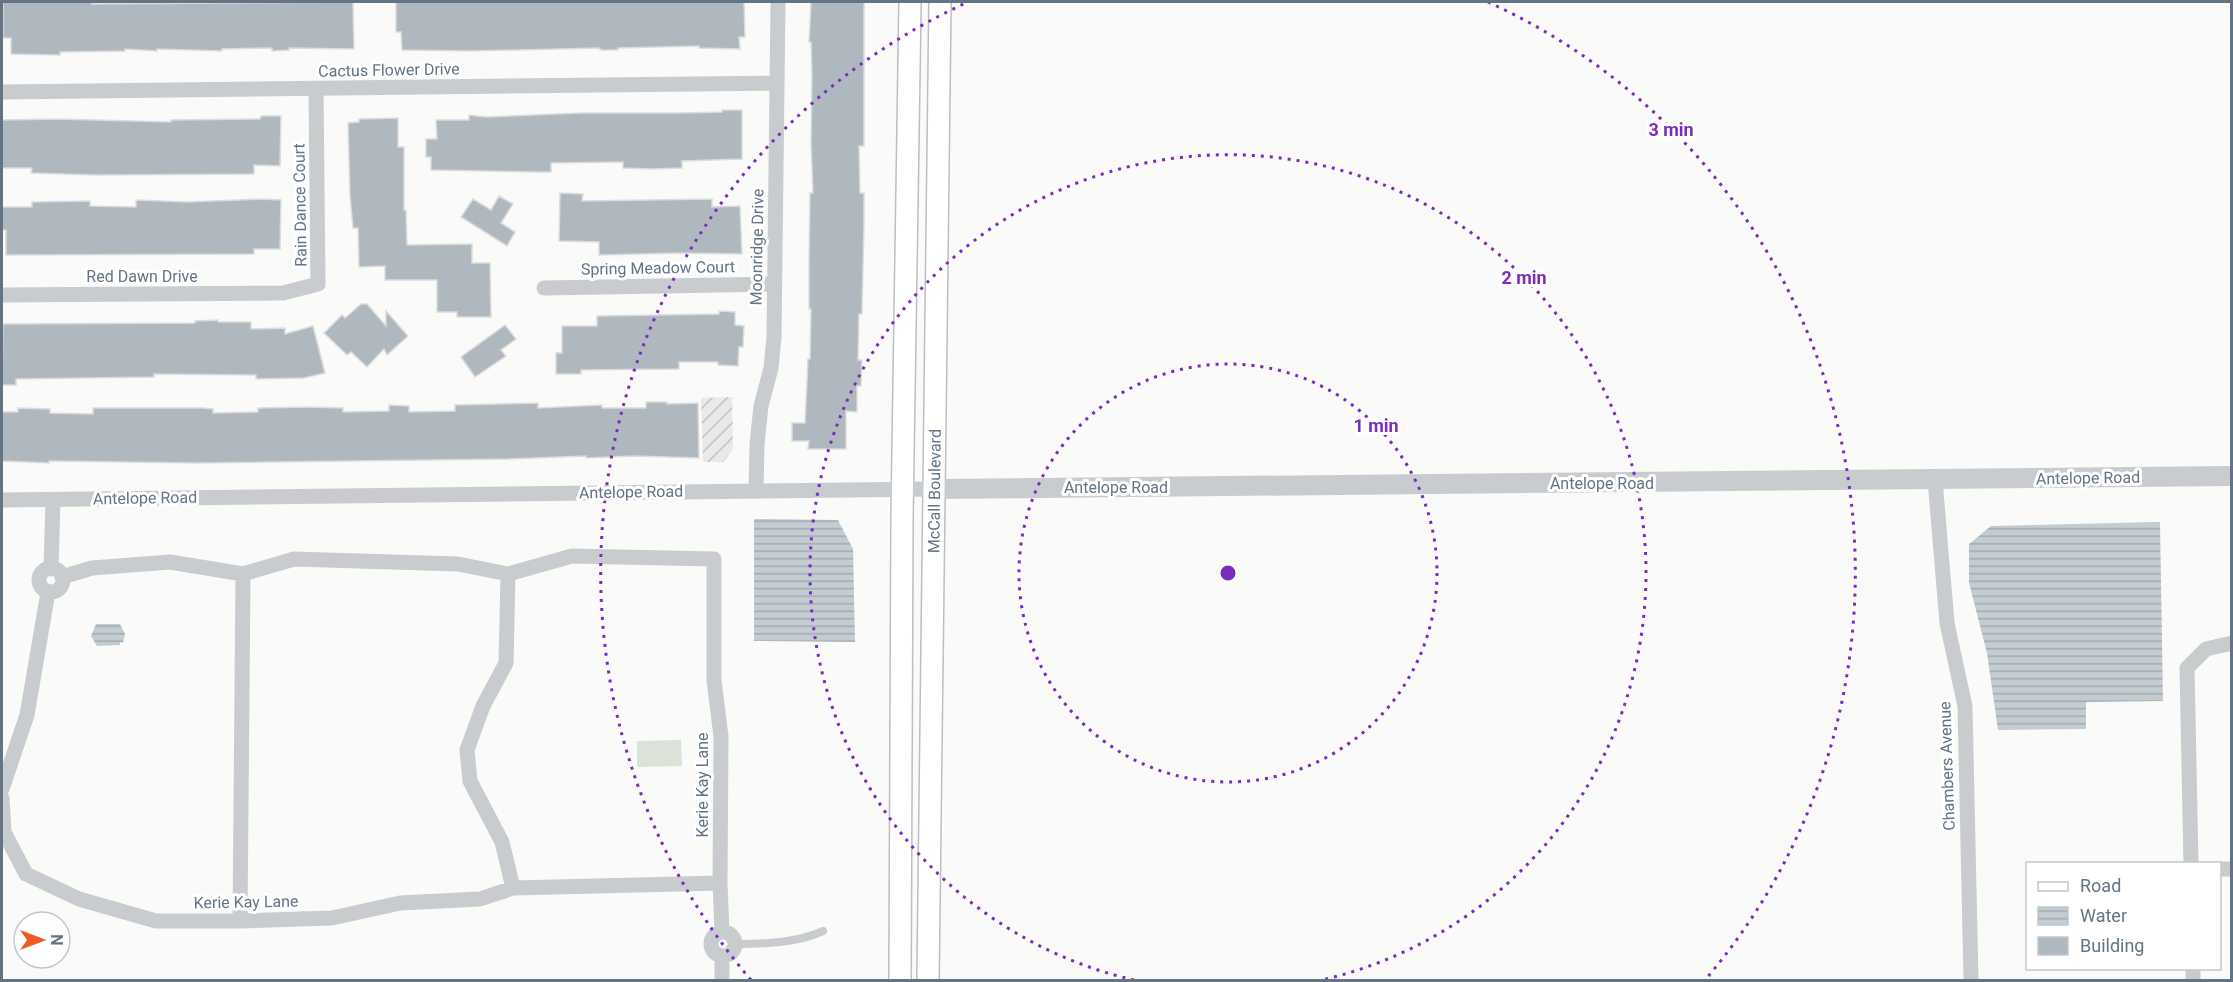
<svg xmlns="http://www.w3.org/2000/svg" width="2233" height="982" font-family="Roboto,sans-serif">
  <defs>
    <pattern id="industrial-furrows" width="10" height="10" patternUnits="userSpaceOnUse" patternTransform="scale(1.5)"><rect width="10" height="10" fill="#e8e9e9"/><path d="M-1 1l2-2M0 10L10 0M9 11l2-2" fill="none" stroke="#c0c1c2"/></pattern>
    <pattern id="water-rules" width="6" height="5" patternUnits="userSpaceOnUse" patternTransform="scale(1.5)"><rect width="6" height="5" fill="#c2ccd1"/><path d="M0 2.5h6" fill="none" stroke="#a1aaaf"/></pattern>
  </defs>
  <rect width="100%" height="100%" fill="#fafaf8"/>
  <path fill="url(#industrial-furrows)" d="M732,397l1,53 -10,12h-20l-2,-64z"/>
  <path fill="#dbe2d8" d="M681,740l1,26 -45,1v-26z"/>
  <path fill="url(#water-rules)" d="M754,519l84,1 15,29 2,93 -101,-1z
    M2160,522l3,179 -77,1v27l-88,1 -11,-77 -18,-70v-39l22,-18z
    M96,624h24l5,10 -2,9 -3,-1v3l-23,1 -6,-10z"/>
  <path fill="#b0b8bf" stroke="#dcdcda" stroke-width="1.5" d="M3,2h89v2l261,-2 1,47 -65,-1v2l-17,1v-3l-50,1v2l-65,-2v2l-32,-2v2l-65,1v3l-49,-1v-16h-8z
    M396,2h348l1,35h-6l1,12 -41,-1v-2l-81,2v2h-18v-2l-129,3 -69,-1 -1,-18h-5z
    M811,2h53v144h-5l1,47h4v30l-2,91h-3l-1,46h4l-1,26h-4v26l-11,-1v38h-38l1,-8h-17v-18h13l3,-64h2l1,-50h-2v-49l1,-67h3l-2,-51 1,-67 -1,-33h-2z
    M722,110h20v49l-60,2v7l-30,1 -29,-1v-6l-72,1v9h-17l-103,-2v-13h-5v-18h11l-1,-19h33v-5l17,2 95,-4h100l41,-1z
    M261,116h20l-1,50 -26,-1v9l-157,1 -66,-2 1,-5h-30v-48l56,-1 113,3v-2l89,-1z
    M398,118v29h6v63h2l1,35 65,-1v19h18l1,54h-34v-5h-20v-32h-52v-14l-26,1 -1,-39h-5l-3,-32 -2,-73 11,-1v-3z
    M560,193l23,1 -1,7 130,-2v8l28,-1 2,48 -61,-1 -82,2v-13l-40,-1z
    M499,196l14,8 -12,19 14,9 -8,14 -46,-29 12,-18 18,11z
    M261,199l20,1 -1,49h-26v5l-248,1v-25h-4v-23h30v-5l58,-1v5l46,1v-7l52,2z
    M361,304h6l19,22v-15l22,25 -21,19 -3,-6 -17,18 -16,-15 -4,3 -23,-22 18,-18 3,3z
    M719,311l16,1v13l9,1 -1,21h-4l-1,19 -20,-1v-3h-39v7l-98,1v4h-25v-21h6v-27h35v-10l122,-2z
    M218,320v2h33v7l34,-1v6l28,-8 12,47 -21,5 -48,1v-4l-102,-1v3l-138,2v6h-14l1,-61 192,-1v-2z
    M505,325l11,14 -15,11 5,6 -31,21 -14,-20z
    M646,402h21v2l31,-1 1,55 -65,-2 -48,2v-2l-78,3 -311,4 -148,-2v2l-47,-2v-49h16v-4l32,1v4l43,1v-6h109l11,1v4l45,-1v-4l52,-1 33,1v4l46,-1v-6l20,1v6l46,-1v-6l83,-2v5l64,-3v3h44z"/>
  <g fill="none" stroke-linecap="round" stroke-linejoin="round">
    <g stroke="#babfc4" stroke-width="24">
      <g id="secondary">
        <path d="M900,980l2,-462 8,-516"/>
        <path id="s1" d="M928,980l12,-978"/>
      </g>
    </g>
    <path stroke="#c8cccf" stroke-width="8" d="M735,944c29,0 62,-1 88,-13"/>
    <path stroke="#c8cccf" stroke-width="15" d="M2,92l775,-9
      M544,288l230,-4
      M2,295l281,-2 35,-9 -2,-195
      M1935,480l12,143 18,83 6,274
      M756,491l1,-47 4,-38 10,-38 3,-31 4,-335
      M2,500l932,-11
      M39 580a12 12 0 1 1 24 0a12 12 0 1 1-24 0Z
      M51,569l2,-69
      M508,574l-2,89 -23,43 -16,44 3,31 32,61 11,46
      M2,789l25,-74 21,-123
      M2,798l2,34 22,42 53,25 77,22h84l92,-3 68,-15 80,-4 33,-11 207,-5 1,-147 -7,-55v-122l-142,-3 -64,18 -50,-10 -164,-5 -51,15 -73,-12 -78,6 -30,9
      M2191,864l-4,-196 19,-19 26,-6
      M2220,869h12
      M720,883l2,49
      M240,921l3,-347
      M711 944a12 12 0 1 1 24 0a12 12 0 1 1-24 0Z
      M722,956v24
      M2193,968v12"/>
    <path stroke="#c8cccf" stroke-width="20" d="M934,489l1298,-13"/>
    <use href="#secondary" stroke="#fff" stroke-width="21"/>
  </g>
  <g fill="none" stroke="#7b2cbf" stroke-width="3" stroke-dasharray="3 6">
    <circle cx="1228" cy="573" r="209"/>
    <path d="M1134 980A418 418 0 1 1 1322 980"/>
    <path d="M751 980A627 627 0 0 1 968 2M1488 2A627 627 0 0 1 1705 980"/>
  </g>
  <g text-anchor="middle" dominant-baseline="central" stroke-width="6" stroke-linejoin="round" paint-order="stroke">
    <g font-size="16" fill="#637484" stroke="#fff">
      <text transform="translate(389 70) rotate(-1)">Cactus Flower Drive</text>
      <text transform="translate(300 205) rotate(-91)">Rain Dance Court</text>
      <text transform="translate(757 247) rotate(-89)">Moonridge Drive</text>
      <text transform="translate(658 268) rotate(-1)">Spring Meadow Court</text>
      <text x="142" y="276">Red Dawn Drive</text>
      <text transform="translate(2088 478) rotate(-1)">Antelope Road</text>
      <text x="1602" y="483">Antelope Road</text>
      <text x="1116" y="487">Antelope Road</text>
      <text stroke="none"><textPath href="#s1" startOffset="489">McCall Boulevard</textPath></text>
      <text transform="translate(631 492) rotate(-1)">Antelope Road</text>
      <text transform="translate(145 498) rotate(-1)">Antelope Road</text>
      <text transform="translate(1947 766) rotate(-92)">Chambers Avenue</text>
      <text transform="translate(702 785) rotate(-90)">Kerie Kay Lane</text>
      <text transform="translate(246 902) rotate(-1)">Kerie Kay Lane</text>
    </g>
  </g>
  <circle cx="1228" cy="573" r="9" fill="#7b2cbf" stroke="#fff" stroke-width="3"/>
  <g font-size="18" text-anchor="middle" font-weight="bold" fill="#7b2cbf" stroke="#fff" stroke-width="6" stroke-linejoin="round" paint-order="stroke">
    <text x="1671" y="136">3 min</text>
    <text x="1524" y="284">2 min</text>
    <text x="1376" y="432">1 min</text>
  </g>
  <rect width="2233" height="982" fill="none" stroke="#637484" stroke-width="6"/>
  <rect x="2026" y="862" width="195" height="108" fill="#ffffff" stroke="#c1c7ce" stroke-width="1.5"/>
  <rect x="2038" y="882" width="30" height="9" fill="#ffffff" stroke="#c1c7ce" stroke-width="1.5"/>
  <text x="2080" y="892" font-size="18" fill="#637484">Road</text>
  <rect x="2038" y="907" width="30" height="18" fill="url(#water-rules)" stroke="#c1c7ce" stroke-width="1.5"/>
  <text x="2080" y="922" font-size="18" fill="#637484">Water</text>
  <rect x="2038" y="937" width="30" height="18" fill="#b0b8bf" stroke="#c1c7ce" stroke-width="1.5"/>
  <text x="2080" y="952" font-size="18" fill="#637484">Building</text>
  <g transform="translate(42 940) rotate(90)"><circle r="28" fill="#ffffff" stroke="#c1c7ce" stroke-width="1.5"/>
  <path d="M0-4.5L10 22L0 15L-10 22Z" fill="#ed5b25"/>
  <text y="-9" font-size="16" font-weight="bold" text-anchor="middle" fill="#637484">N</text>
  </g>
</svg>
